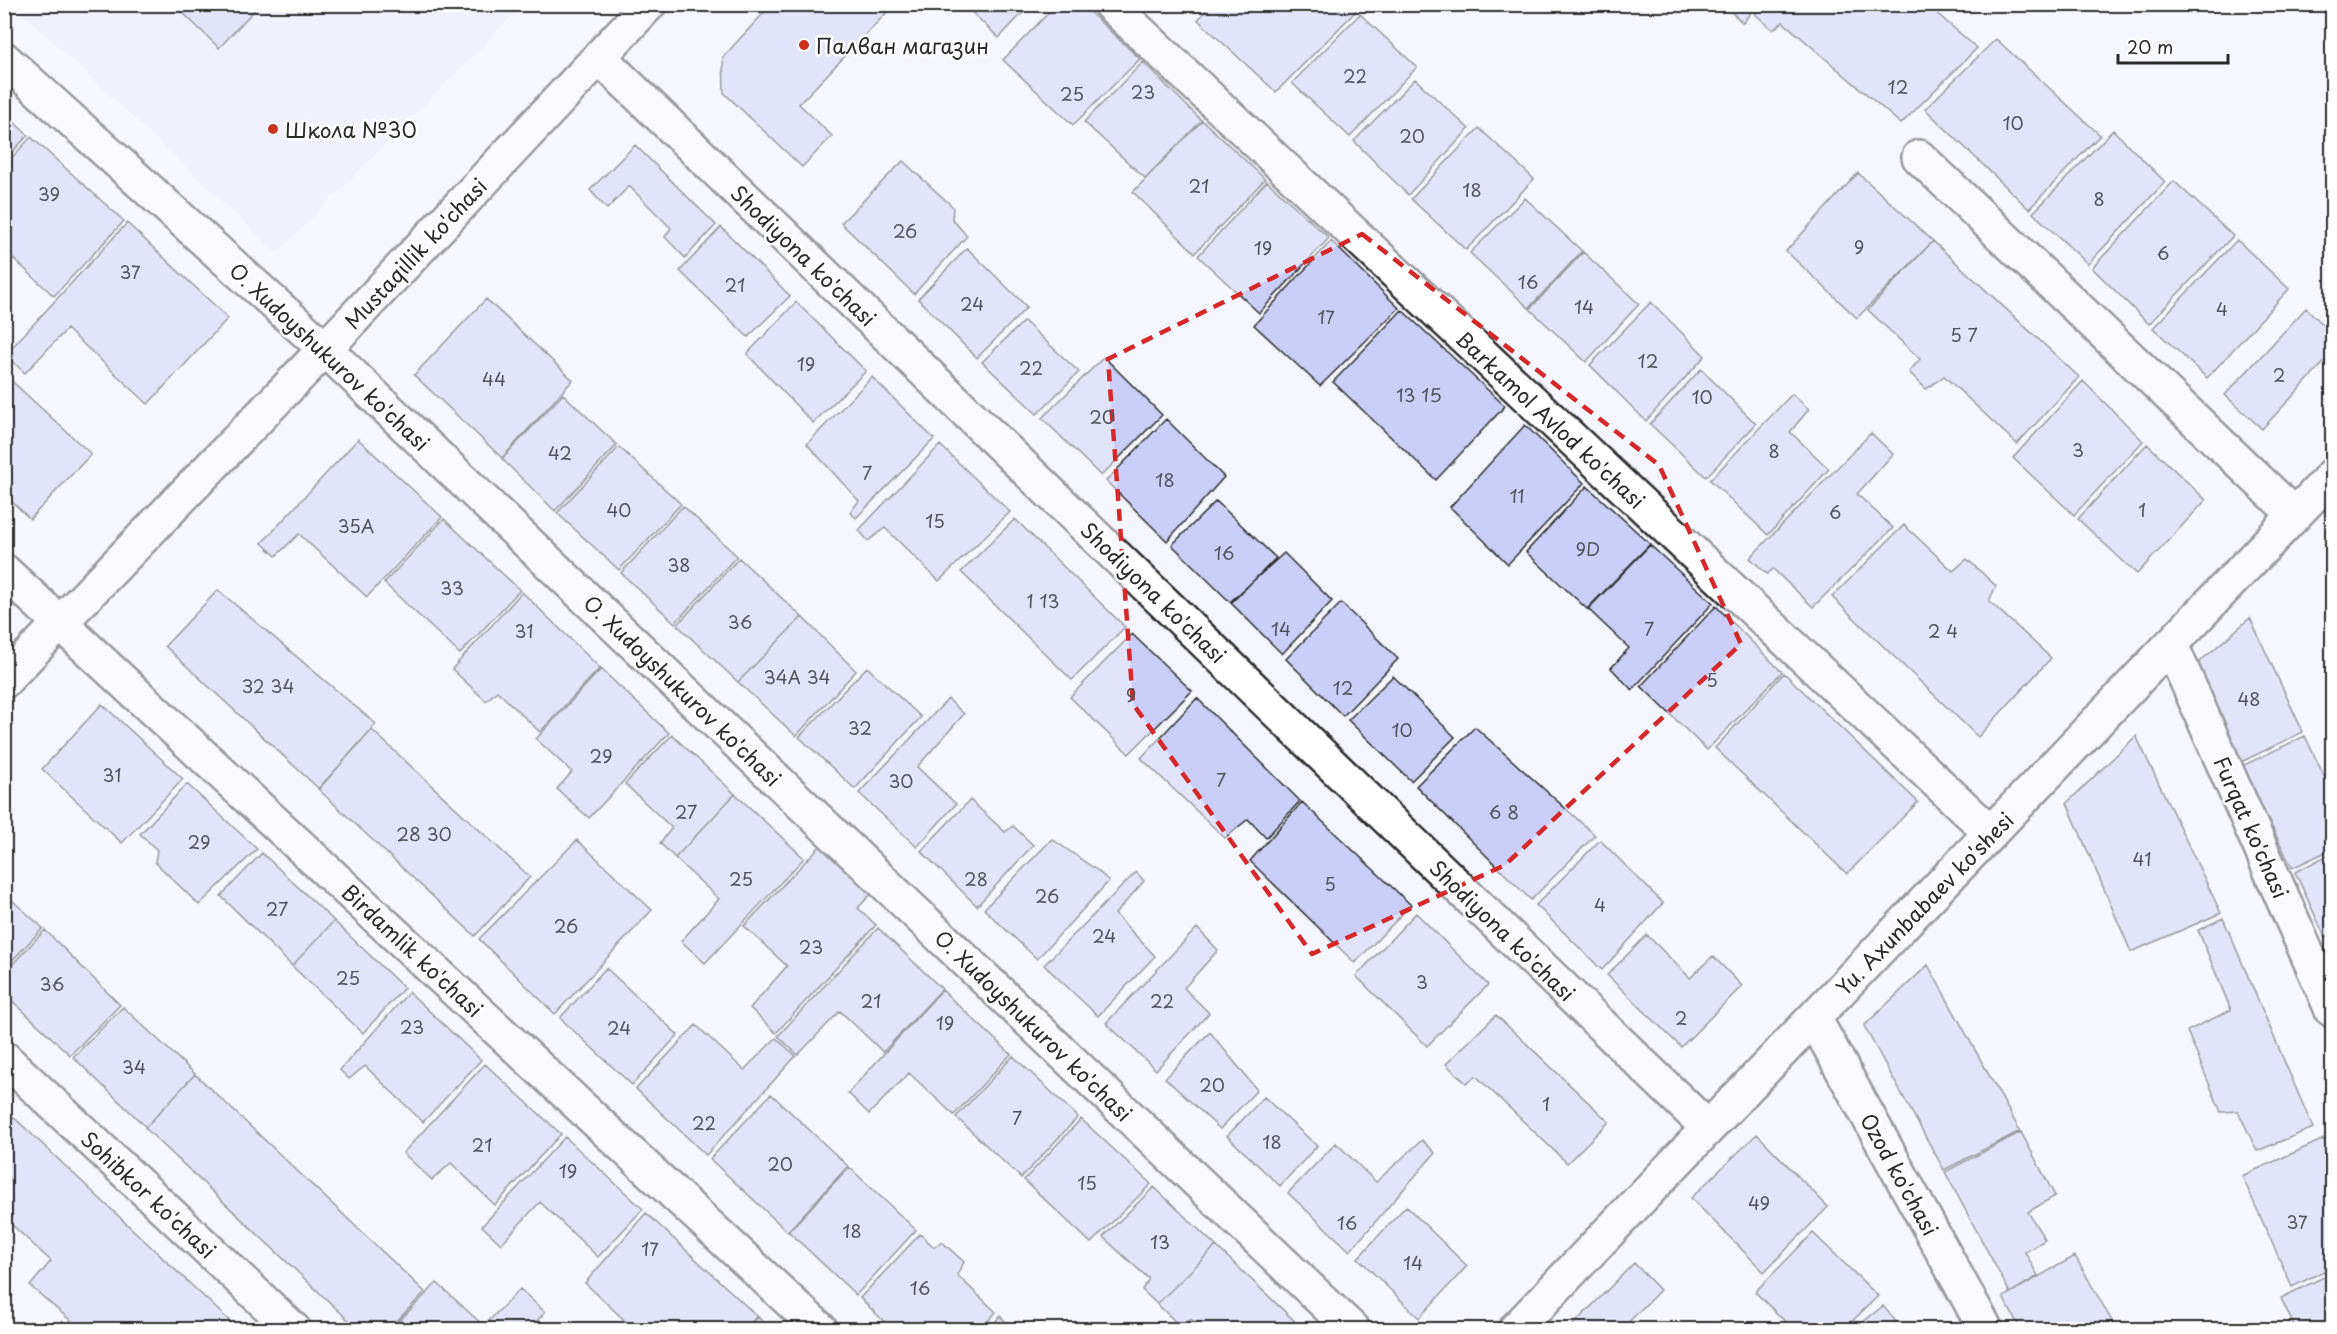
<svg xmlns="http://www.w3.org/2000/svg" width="2337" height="1334" font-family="'Playpen Sans',sans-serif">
  <rect width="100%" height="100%" fill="#f5f5fe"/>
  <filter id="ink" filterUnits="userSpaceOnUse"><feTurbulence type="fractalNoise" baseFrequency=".0167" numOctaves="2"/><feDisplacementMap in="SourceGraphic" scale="12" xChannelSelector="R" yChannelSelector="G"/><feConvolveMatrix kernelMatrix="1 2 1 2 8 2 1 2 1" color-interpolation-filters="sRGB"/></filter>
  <g filter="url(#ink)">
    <path fill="#e8eafc" d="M14,5h509l-246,248z"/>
    <path fill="#cbcff8" stroke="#2b2b2b" stroke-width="1.5" d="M174,4h86l-41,44z
      M772,4h123l-96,100 33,32 -30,31 -78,-74 -1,-36z
      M963,4h68l-32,34z
      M1057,4h24l59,55 -67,66 -70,-65z
      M1211,4h139l6,7 -80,81 -78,-72z
      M1723,4h34l-14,19z
      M1762,4h164l51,44 -76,76 -118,-102 -10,8 -18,-16z
      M1360,14l57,53 -67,70 -58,-54z
      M1996,39l104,96 -71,74 -104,-100z
      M1143,62l59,59 -57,57 -61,-56z
      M1415,79l54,50 -61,66 -54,-54z
      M4,113l24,22 -24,26z
      M1202,120l63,59 -70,74 -62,-61z
      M1479,128l55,51 -68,71 -55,-51z
      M2113,130l52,52 -77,82 -55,-51z
      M31,137l93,84 -70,75 -50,-46v-84z
      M635,145l81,80 -31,33 -20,-21 6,-9 -42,-42 -22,23 -17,-19z
      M903,161l50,46 -1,12 15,17 -53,58 -73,-71z
      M1858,173l75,68 -76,77 -71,-67z
      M1267,181l62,57 -70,75 -61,-57z
      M2174,181l59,55 -84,88 -57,-56z
      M1525,198l58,54 -53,57 -60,-56z
      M127,223l101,95 -80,86 -81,-75 -42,44 -20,-18z
      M721,227l69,69 -42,41 -68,-66z
      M2237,240l52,49 -82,89 -54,-50z
      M1331,241l68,67 -79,78 -66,-61z
      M1933,241l146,136 -62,67 -73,-68 -18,13 -17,-17 11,-13 -52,-49z
      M967,248l60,59 -50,51 -59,-59z
      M1582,251l57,53 -53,58 -57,-54z
      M486,299l87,81 -71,78 -88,-83z
      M796,302l70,69 -53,52 -66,-69z
      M1651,302l54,54 -59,65 -56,-56z
      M2306,308l26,25v21l-70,75 -37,-34z
      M1402,310l103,96 -69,74 -103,-98z
      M1024,321l55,51 -42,42 -55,-52z
      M1104,357l58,58 -61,61 -59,-58z
      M1701,369l55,55 -50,53 -56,-53z
      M4,374l87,80 -61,65 -26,-25z
      M872,377l62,62 -78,79 -6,-6 9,-11 -52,-57z
      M2083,381l60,60 -69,74 -61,-57z
      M563,394l54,51 -62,66 -53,-52z
      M1792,394l17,15 -19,23 39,37 -61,66 -58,-55z
      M1166,419l58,58 -57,64 -61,-60z
      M1525,425l59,58 -76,81 -58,-57z
      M1871,433l22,21 -36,40 36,34 -80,79 -40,-38 -6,5 -17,-16z
      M358,439l84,78 -75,80 -68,-63 -23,22 -14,-13z
      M2147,444l59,56 -69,74 -59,-55z
      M940,445l70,67 -71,69 -54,-53 -17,13 -9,-11z
      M619,447l62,57 -62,66 -62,-57z
      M1587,486l63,58 -63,65 -61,-57z
      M1216,501l60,57 -45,45 -59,-58z
      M683,506l54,50 -62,67 -54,-50z
      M444,519l76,71 -60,64 -76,-71z
      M1015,519l110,108 -53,53 -111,-108z
      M1904,525l49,46 14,-12 29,27 -7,15 62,57 -73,79 -146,-140z
      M1650,545l63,58 -81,87 -21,-22 18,-20 -41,-39z
      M1284,553l48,48 -50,53 -52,-52z
      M739,558l63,59 -64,65 -61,-57z
      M218,590l158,134 -57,65 -154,-143z
      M522,592l78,76 -60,64 -43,-41 -11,10 -34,-32z
      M1341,603l57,56 -55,57 -57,-57z
      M1716,606l66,66 -75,78 -66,-64z
      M802,617l54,54 -60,65 -58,-54z
      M2250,618l53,114 -62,30 -45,-97z
      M1132,634l60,57 -63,63 -59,-57z
      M867,667l54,50 -66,72 -56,-52z
      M601,669l68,64 -80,85 -32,-29 15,-17 -36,-33z
      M1784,673l134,129 -71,72 -132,-126z
      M1393,676l62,61 -44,44 -63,-61z
      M1197,698l103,103 -34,37 -18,-19 -23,19 -84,-80z
      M948,699l16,15 -47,53 39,37 -39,43 -58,-54z
      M102,704l81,75 -61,64 -80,-74z
      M1475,727l120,108 -64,65 -115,-114z
      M372,730l158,147 -55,59 -157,-147z
      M672,735l63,59 -60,64 -15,-15 12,-15 -47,-44z
      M2136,736l85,177 -90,39 -64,-149z
      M2305,736l27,57v56l-40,19 -50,-102z
      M187,784l70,65 -58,56 -44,-43 2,-12 -17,-16z
      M735,794l69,64 -99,105 -24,-22 38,-42 -44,-41z
      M970,800l35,32 8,-6 20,19 -56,61 -56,-55z
      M1302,802l109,103 -56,58 -105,-102z
      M1052,839l46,32 11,10 -72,78 -53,-50z
      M577,840l75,70 -97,104 -76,-75z
      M1600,840l63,63 -61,67 -66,-65z
      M822,844l51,48 -15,16 18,17 -100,108 -26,-25 37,-42 -43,-40z
      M262,853l72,68 -42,45 -71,-70z
      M2332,853v80l-7,4 -30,-65z
      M1136,872l8,9 -29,33 40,42 -57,60 -54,-51z
      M4,893l39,35 -39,41z
      M1416,913l72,72 -61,61 -71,-70z
      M2223,918l90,210 -56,23 -19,-40 -17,1 -34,-81 44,-21 -33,-80z
      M334,921l70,67 -41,45 -71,-67z
      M878,928l64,61 -59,63 -43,-41 -42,44 -20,-19z
      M1197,928l21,22 -34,38 25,25 -53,57 -50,-47z
      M45,930l75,75 -50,50 -66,-62v-20z
      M1647,935l43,43 23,-22 29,30 -61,61 -74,-72z
      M1928,965l92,166 -76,39 -80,-144z
      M606,968l72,67 -46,50 -72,-67z
      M942,990l69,64 -57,61 -45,-42 -40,41 -21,-21z
      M409,992l72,68 -58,62 -58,-56 -16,13 -9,-9z
      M123,1007l72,67 -49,53 -73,-70z
      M1496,1015l113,107 -42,41 -91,-87 -10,7 -20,-19z
      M696,1025l48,45 32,-32 20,18 -90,99 -70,-66z
      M1210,1032l47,58 -37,39 -55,-51z
      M1013,1056l65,61 -57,61 -65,-61z
      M485,1064l76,70 -66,71 -44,-42 -19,17 -29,-27z
      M195,1074l230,218 -37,38h-29l-214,-202z
      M771,1094l78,73 -61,65 -78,-73z
      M1264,1097l53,49 -37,40 -53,-50z
      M4,1108l235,222h-157l-52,-44 21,-25 -41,-38 -6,6z
      M1081,1119l70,65 -60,59 -67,-63z
      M2021,1132l34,64 -27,16 17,28 -20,12 13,24 -28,17 -65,-121z
      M1757,1134l71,73 -64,65 -73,-74z
      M565,1137l78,72 -45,48 -58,-55 -39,42 -19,-18z
      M2324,1139l8,19v109l-40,20 -50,-111z
      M1422,1140l13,13 -85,98 -62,-58 48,-50 40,39z
      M848,1166l68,64 -60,65 -68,-64z
      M1154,1187l62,59 -59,58 -15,-14 7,-11 -46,-42z
      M1406,1206l61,60 -48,52 -61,-60z
      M646,1213l111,103 -12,14h-110l-50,-47z
      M1813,1233l65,63 -35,34h-49l-39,-38z
      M920,1234l14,13 8,-5 22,20 -7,13 39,37 -16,18h-87l-33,-32z
      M1216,1246l88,84h-101l-12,-11 -9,9 -25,-24z
      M2075,1256l42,74h-96l-18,-33z
      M1634,1263l26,27 -39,40h-53z
      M2332,1273v57h-36l-15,-32z
      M437,1283l47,43 36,-37 25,23 -16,18h-139z
      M1883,1306l20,24h-50z
      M1000,1316l14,14h-26z
      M758,1317l14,13h-26z"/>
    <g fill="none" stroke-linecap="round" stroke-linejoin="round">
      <g stroke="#2b2b2b" stroke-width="38">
        <path id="minor" d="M1110,4l881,829
          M599,57l1109,1071
          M4,59l321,290 1028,981
          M1919,157l376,358
          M4,571l817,759
          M2171,645l161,365
          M4,681l321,-332 324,-345
          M1814,1018l172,312
          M4,1058l290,272
          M1515,1330l817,-854"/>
      </g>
      <use href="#minor" stroke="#fff" stroke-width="33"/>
    </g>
  </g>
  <path d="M0 0H2337V1334H0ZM1362,234l297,231 82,179 -236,221 -193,89 -179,-250 -25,-345z" fill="#f5f5fe" fill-opacity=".55" fill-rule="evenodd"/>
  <path fill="none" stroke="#d62828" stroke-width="4.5" stroke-dasharray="12 8" stroke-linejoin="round" d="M1362,234l297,231 82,179 -236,221 -193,89 -179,-250 -25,-345z"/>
  <g fill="#c8321e" stroke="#fff" stroke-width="2">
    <circle cx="804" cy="45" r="6"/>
    <circle cx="273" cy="129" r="6"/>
  </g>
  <g text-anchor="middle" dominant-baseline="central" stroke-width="5" stroke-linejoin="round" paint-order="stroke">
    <g font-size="18" fill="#53545e">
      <text x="1355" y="75">22</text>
      <text x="1898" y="86">12</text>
      <text x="1143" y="91">23</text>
      <text x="1072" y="93">25</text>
      <text x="2013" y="122">10</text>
      <text x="1412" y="135">20</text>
      <text x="1199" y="185">21</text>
      <text x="1472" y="189">18</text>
      <text x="49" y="193">39</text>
      <text x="2099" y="198">8</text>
      <text x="905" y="230">26</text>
      <text x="1859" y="246">9</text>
      <text x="1263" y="247">19</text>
      <text x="2163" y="252">6</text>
      <text x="130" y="271">37</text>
      <text x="1528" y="281">16</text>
      <text x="735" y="284">21</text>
      <text x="972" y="303">24</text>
      <text x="1584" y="306">14</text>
      <text x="2222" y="308">4</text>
      <text x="1326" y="316">17</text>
      <text x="1964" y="334">5 7</text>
      <text x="1648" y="360">12</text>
      <text x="806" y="363">19</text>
      <text x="1031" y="367">22</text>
      <text x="2279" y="374">2</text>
      <text x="494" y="378">44</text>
      <text x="1419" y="394">13 15</text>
      <text x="1702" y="396">10</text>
      <text x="1102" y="416">20</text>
      <text x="2078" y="449">3</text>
      <text x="1774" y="450">8</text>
      <text x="560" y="452">42</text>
      <text x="867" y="472">7</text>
      <text x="1165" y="479">18</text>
      <text x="1517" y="495">11</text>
      <text x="619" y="509">40</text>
      <text x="2142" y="509">1</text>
      <text x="1835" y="511">6</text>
      <text x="935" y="520">15</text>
      <text x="356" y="525">35A</text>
      <text x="1588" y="548">9D</text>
      <text x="1224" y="552">16</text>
      <text x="679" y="564">38</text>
      <text x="452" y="587">33</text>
      <text x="1043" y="600">1 13</text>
      <text x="740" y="621">36</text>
      <text x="1281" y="628">14</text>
      <text x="1649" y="628">7</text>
      <text x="524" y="630">31</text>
      <text x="1943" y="630">2 4</text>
      <text x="797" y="676">34A 34</text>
      <text x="1712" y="679">5</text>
      <text x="268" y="685">32 34</text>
      <text x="1343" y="687">12</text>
      <text x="1131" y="694">9</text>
      <text x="2249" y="698">48</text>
      <text x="860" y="727">32</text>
      <text x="1402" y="729">10</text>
      <text x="601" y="755">29</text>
      <text x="112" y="774">31</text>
      <text x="1221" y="779">7</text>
      <text x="901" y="780">30</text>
      <text x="686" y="811">27</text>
      <text x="1504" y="811">6 8</text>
      <text x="424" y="833">28 30</text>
      <text x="199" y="841">29</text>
      <text x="2142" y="858">41</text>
      <text x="741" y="878">25</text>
      <text x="976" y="878">28</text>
      <text x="1330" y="883">5</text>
      <text x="1047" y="895">26</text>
      <text x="1600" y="904">4</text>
      <text x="277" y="908">27</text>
      <text x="566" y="925">26</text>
      <text x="1104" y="935">24</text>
      <text x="811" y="946">23</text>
      <text x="348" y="977">25</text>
      <text x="1422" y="981">3</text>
      <text x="52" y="983">36</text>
      <text x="871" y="1000">21</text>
      <text x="1162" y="1000">22</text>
      <text x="1681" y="1017">2</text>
      <text x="945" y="1022">19</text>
      <text x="412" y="1026">23</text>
      <text x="619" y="1027">24</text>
      <text x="134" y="1066">34</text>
      <text x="1212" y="1084">20</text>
      <text x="1546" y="1103">1</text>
      <text x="1017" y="1117">7</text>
      <text x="704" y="1122">22</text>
      <text x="1272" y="1141">18</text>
      <text x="482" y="1144">21</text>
      <text x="780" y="1163">20</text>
      <text x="568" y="1170">19</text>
      <text x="1087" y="1182">15</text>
      <text x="1759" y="1202">49</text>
      <text x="2297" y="1221">37</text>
      <text x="1347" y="1222">16</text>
      <text x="852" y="1230">18</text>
      <text x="1160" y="1241">13</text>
      <text x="650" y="1248">17</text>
      <text x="1413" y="1262">14</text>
      <text x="920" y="1287">16</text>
    </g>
    <g font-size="21" fill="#2b2b2b" stroke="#fff" text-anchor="start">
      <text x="816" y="45">Палван магазин</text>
      <text x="285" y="129">Школа №30</text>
    </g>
    <g font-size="21" fill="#2b2b2b" stroke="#fff">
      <text transform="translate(415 253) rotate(-47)">Mustaqillik ko'chasi</text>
      <text transform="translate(804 255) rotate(44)">Shodiyona ko'chasi</text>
      <text transform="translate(330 356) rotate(43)">O. Xudoyshukurov ko'chasi</text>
      <text transform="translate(1551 419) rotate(43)">Barkamol Avlod ko'chasi</text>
      <text transform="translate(1154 592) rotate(44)">Shodiyona ko'chasi</text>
      <text transform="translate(683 690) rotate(44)">O. Xudoyshukurov ko'chasi</text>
      <text transform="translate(2252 827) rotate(66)">Furqat ko'chasi</text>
      <text transform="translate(1924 903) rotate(-46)">Yu. Axunbabaev ko'shesi</text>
      <text transform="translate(1503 930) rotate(44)">Shodiyona ko'chasi</text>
      <text transform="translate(413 950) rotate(43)">Birdamlik ko'chasi</text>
      <text transform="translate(1034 1025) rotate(44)">O. Xudoyshukurov ko'chasi</text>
      <text transform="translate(1900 1174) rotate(61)">Ozod ko'chasi</text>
      <text transform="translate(149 1194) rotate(43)">Sohibkor ko'chasi</text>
    </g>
  </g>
  <rect width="2337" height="1334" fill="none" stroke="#fff" stroke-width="24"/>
  <rect x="12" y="12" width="2313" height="1310" fill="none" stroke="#2b2b2b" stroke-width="2" filter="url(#ink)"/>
  <path d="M2118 54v9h110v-9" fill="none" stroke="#2b2b2b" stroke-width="3"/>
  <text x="2127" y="54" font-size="18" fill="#2b2b2b" stroke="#ffffff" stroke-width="4.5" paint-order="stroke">20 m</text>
</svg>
